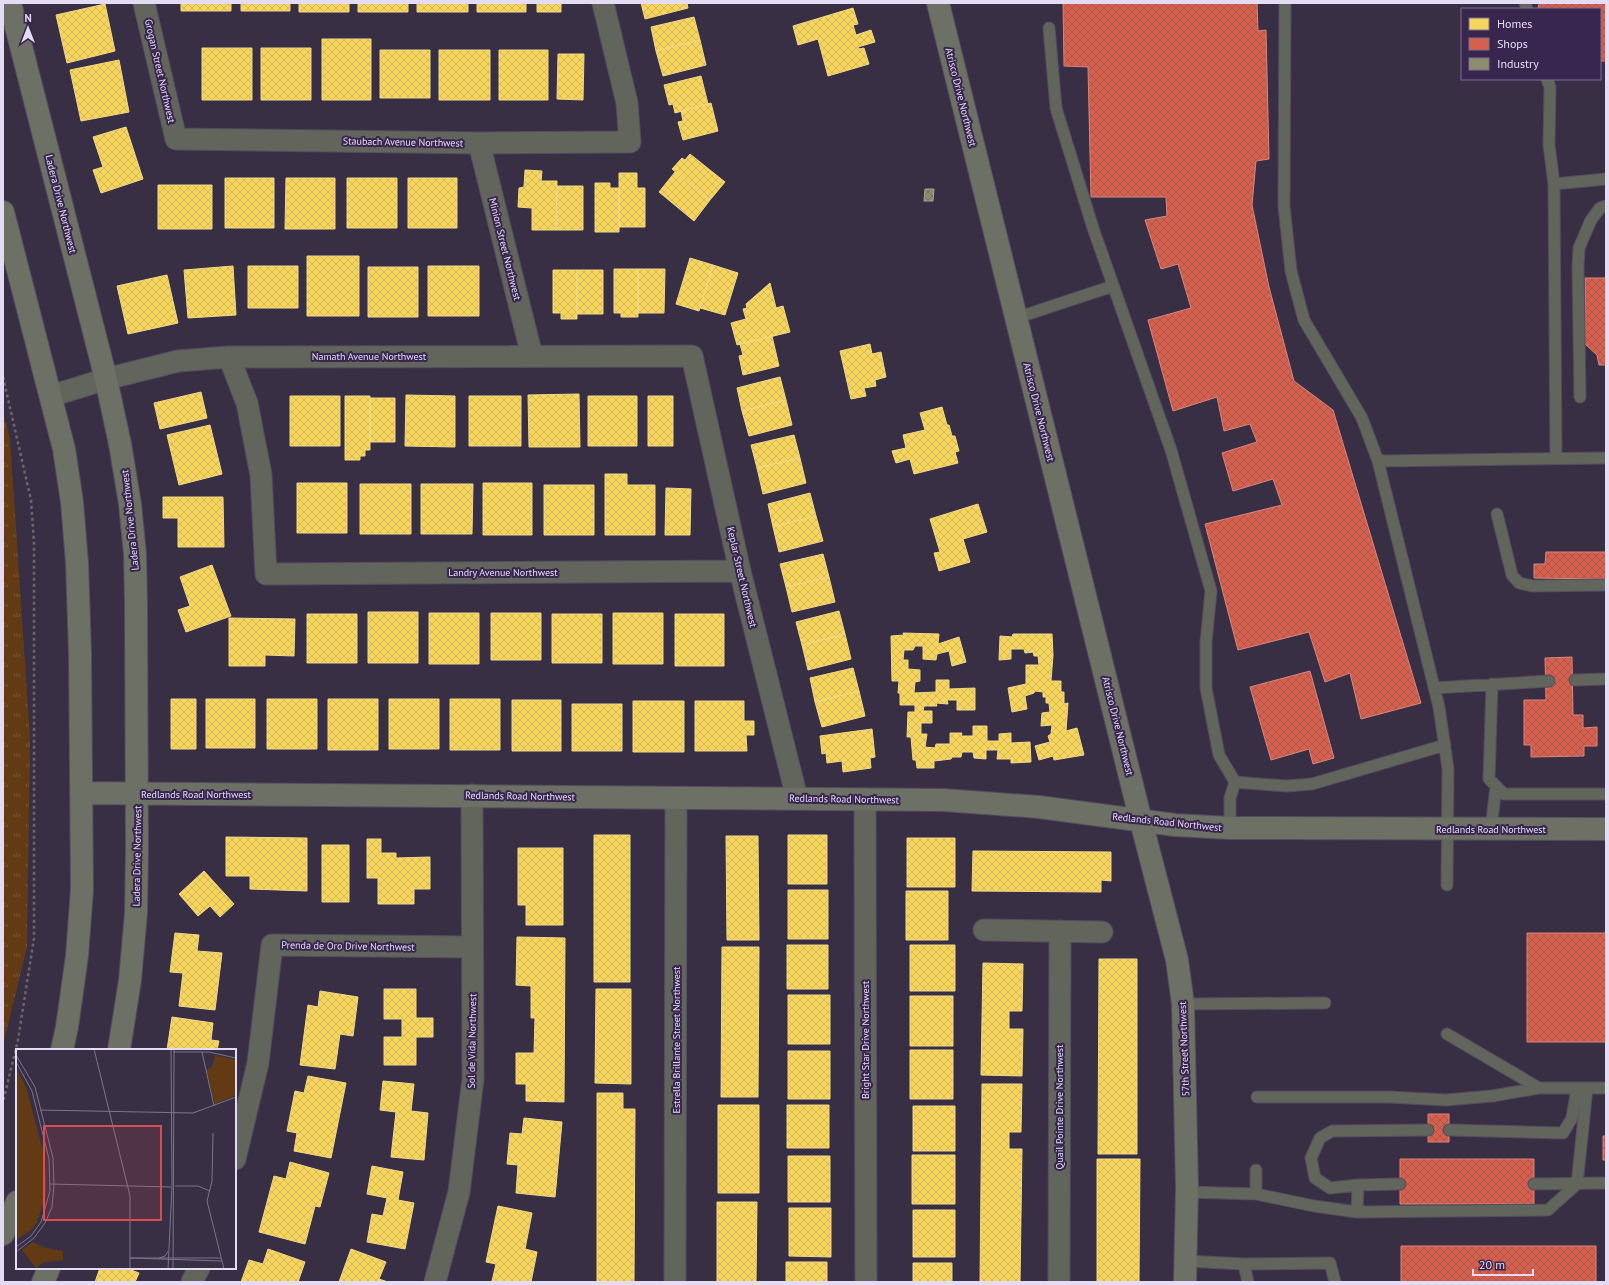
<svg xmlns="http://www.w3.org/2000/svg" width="1609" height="1285" font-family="'PT Sans',sans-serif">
  <defs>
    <pattern id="grass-tufts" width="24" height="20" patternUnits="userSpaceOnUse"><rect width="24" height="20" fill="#623b15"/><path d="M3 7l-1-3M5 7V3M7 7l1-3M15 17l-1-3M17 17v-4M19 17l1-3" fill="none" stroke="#785738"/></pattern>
    <pattern id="homes-cross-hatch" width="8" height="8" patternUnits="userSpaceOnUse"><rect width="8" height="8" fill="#f6d55c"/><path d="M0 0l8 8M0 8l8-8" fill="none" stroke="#d2b858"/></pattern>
    <pattern id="shops-cross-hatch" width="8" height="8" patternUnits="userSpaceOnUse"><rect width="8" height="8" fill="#d6604d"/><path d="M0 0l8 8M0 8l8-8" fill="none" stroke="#aa574c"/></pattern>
    <pattern id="industry-cross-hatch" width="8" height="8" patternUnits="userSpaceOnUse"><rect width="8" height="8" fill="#8c8c6e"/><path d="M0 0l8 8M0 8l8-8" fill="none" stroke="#737261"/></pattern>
  </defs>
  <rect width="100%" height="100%" fill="#392f45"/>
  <path fill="url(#grass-tufts)" d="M3,413l7,26 20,299 -3,209 -24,98z"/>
  <path fill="url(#homes-cross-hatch)" stroke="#f1d78a" d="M181,3h50v8h-50z
    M241,3h49v8h-49z
    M299,3h50v9h-50z
    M358,3h50v9h-50z
    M417,3h51v9h-51z
    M477,3h49v9h-49z
    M537,3h24v9h-24z
    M641,3h46l1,5 -43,11z
    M105,4l10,47 -48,12 -11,-48z
    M853,8l5,16 -5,1 3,10 15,-5 4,12 -17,5 1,2 5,-1 5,16 -41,12 -10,-37 -20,6 -5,-19z
    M694,17l6,23 -44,11 -5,-24z
    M322,39h49v61h-49z
    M700,40l6,25 -43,11 -7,-25z
    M202,48h50v52h-50z
    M261,48h50v52h-50z
    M380,50h50v48h-50z
    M439,50h51v50h-51z
    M499,50h49v50h-49z
    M558,54h26l-1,46 -26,-1z
    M119,60l10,52 -48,9 -11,-51z
    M701,76l7,28 -33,9 -2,-9 -4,1 -5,-20z
    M711,103l7,28 -35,9 -5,-18 5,-1 -2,-10z
    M126,127l17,52 -42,14 -8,-23 10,-3 -10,-30z
    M690,154l35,28 -15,18 -38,-31 10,-11 3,2z
    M525,170l17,1 -1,10h16l-1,49h-24v-22l-14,-1 1,-19 5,-1z
    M675,172l35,28 -16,21 -35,-29z
    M619,173h18v15h8v39h-26z
    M225,178h49v50h-49z
    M286,178h49v51h-50z
    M347,178h50v50h-50z
    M408,178h49v50h-49z
    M595,183h15v5h9v44h-24z
    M158,185h54v44h-54z
    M557,186h26v44h-27z
    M307,256h52v60h-52z
    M690,258l23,7 -14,46 -23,-7z
    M713,265l25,8 -13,42 -25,-7z
    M233,266l3,49 -48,3 -4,-48z
    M248,266h50v42h-50z
    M428,266h51v50h-51z
    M368,267h50v50h-50z
    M614,269h24v48h-17v-4h-7z
    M638,269h27l-1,44h-26z
    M553,270h24v49h-16v-6h-8z
    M577,270h26v44h-26z
    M167,275l11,48 -50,11 -11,-48z
    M770,283l6,25 7,-2 7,26 -53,13 -6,-22 15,-4 -3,-10 4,-1 -1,-4z
    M772,336l7,30 -36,9 -4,-19 4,-1 -3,-11z
    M870,344l2,10 9,-2 5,25 -11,3 1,6 -12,2 2,8 -15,3 -11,-48z
    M780,377l6,23 -44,11 -5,-23z
    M201,392l6,26 -47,11 -6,-26z
    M579,394l1,53h-51l-1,-52z
    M406,395l49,1v51l-50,-1z
    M290,396h50v50h-50z
    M345,396h25v54h-5v6h-5v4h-15z
    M469,396h52v50h-52z
    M588,396h49v50h-49z
    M648,396h25v50h-25z
    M370,398h25v44h-25z
    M786,400l6,25 -43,11 -7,-25z
    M942,407l5,18h2l3,11h3l4,15 -4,1 3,11 -44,11 -4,-15 -14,4 -4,-12 14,-3 -3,-13 22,-5 -5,-17z
    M210,425l12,49 -43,11 -12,-50z
    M794,435l6,23 -43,10 -6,-23z
    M800,458l6,25 -43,11 -6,-26z
    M605,474h22v11h28v50h-50z
    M297,483h50v50h-50z
    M483,483h49v52h-49z
    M360,484h51v50h-51z
    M421,484h52l-1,50h-51z
    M544,485h50v50h-50z
    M666,488l25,1 -1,46h-25z
    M810,493l6,23 -43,11 -5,-23z
    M163,497h60l1,50h-46v-29h-15z
    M978,504l9,28 -24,7 7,23 -31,9 -5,-18 6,-1 -10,-33z
    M816,516l7,25 -44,11 -6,-25z
    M823,554l6,23 -43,10 -6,-23z
    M212,565l19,51 -45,16 -8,-22 12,-4 -10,-29z
    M829,577l6,25 -43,10 -6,-25z
    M839,611l6,23 -43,11 -6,-23z
    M368,612h50v51h-50z
    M429,613h50v51h-50z
    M491,613h50v47h-50z
    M613,613h50v51h-50z
    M307,614h50v49h-50z
    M552,614h50v49h-50z
    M675,614h49v52h-49z
    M229,618l66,1 -1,37 -29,-1v11h-36z
    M903,633l36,1 -1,10 21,-7 7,25 -14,4 -3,-15 -12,3 -1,6 -13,-1v-13h-8l-2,4h-9l-1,10h5v9l12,1v11l-5,1 -1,11 22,-1v-12h13v9l26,-1v22h-18v-10h-10l1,4 -12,-1 1,3h-13l-1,5h9v12h-11v11h6l-2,13 10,1 1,-4h14v-11h12l-1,3h12v-10h14v15h12v-7l12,-1v10l19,-1 1,20 -20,1v-4h-14l1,-9h-12v9l-12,-1 -1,-6h-11l-1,5h-9l-1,2 -17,2v7h-17l-1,-8h-3l-2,-23h-4l1,-25h7v-7h-15v-12h-2l1,-12h-7l-1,-45 13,-1z
    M845,634l6,25 -43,11 -6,-25z
    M1013,634h39l1,21 -2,26h10v11h3v12l4,-1 -2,28 11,-3 7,27 -30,5 -1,-4 -14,4 -4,-14 15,-4 -2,-6 3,-2 1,-9 -11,1 1,-13 8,-1 -1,-9h-3v-6h-3v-5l-8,-1 -1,2 -9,3 2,13 -15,3 -4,-24 18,-4v-19h13l-1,-9h-4l-1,-4 -8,1 -1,-4h-13v10l-12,1 1,-24 12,1z
    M853,668l6,23 -44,11 -5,-24z
    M859,691l6,25 -43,11 -7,-25z
    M171,699h25v50h-25z
    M206,699h49v49h-49z
    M267,699h50v50h-50z
    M328,699h50v51h-50z
    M389,699h50v50h-50z
    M450,699h50v51h-50z
    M512,700h49v51h-49z
    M633,701h51v51h-51z
    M695,701h49v20h10v14h-8l1,16h-52z
    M572,704h50v47h-50z
    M872,729l3,28 -5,1 1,10 -28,4 -1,-11 -15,2 -1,-10 -4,1 -2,-18z
    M594,835h36v147h-36z
    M788,835h39v49h-39z
    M726,836h32l1,104h-32z
    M226,837l81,1v53l-57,-2v-13h-24z
    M907,838h48v49h-48z
    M367,839h14v14h15v5l34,-1v32h-16v15h-36v-26h-11z
    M322,845h27v57h-27z
    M518,848h45v77h-37v-20h-8z
    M973,851l138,1v29l-10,-1v12l-129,-1z
    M204,871l30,33 -14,13 -10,-11 -12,10 -19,-22z
    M788,890h40v49h-40z
    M906,891h42v49h-42z
    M175,933l24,2 -2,16 25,2 -7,57 -36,-4 4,-33 -13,-1z
    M517,937l48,1 -1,164 -38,-1v-17h-10v-31h18l1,-35h-4v-32l-15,-1z
    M787,945h41v44h-41z
    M910,945h45v46h-45z
    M722,947h37l-1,150h-37z
    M1099,959h38v195h-39z
    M983,963l40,1 -1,47h-13v18h14l-1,47 -41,-1z
    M384,989h32v29h17v19h-17v28h-32v-28h18v-18h-18z
    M596,989h35v95l-36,-1z
    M320,991l38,6 -5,39 -13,-2 -5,35 -35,-4 8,-60 10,2z
    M788,995h42v49h-42z
    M910,996h43v50h-43z
    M172,1017l41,6 -2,17 8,1 -2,9h-50z
    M910,1050h43v49h-43z
    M788,1051h42v48h-42z
    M308,1076l38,7 -15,75 -37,-7 3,-18 -10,-2 8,-40 9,2z
    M383,1081l31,3 -3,27 17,2 -4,47 -33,-3 5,-45 -16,-2z
    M982,1084h40l-1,48h-12v17h13l-2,133h-40z
    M597,1093h26v16h12l-1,173h-37z
    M718,1105h41v88h-41z
    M787,1105h42v43h-42z
    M913,1106h42v45h-42z
    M524,1118l38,4 -7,75 -39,-4 2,-28 -11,-1 3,-31 12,1z
    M912,1155h43v49h-43z
    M788,1156h42v46h-42z
    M1097,1159h43l-1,123h-42z
    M290,1162l39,11 -9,34 -5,-1 -10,38 -46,-12 15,-56 12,3z
    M372,1166l31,6 -5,28 16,3 -9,46 -38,-7 5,-28 11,2 4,-18 -20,-4z
    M717,1202h40l-1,80h-39z
    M498,1206l34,7 -7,36 12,3 -6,30 -39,-1 4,-17 -10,-2z
    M789,1208h42v49l-42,-1z
    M913,1210h42v47h-42z
    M268,1249l37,13 -7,20h-57l8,-22 14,4z
    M351,1249l35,13 -7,17 9,3h-49z
    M786,1262h41v20h-41z
    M913,1263h39v19h-39z
    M100,1268h26l13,5 -4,9h-40z"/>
  <path fill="url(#shops-cross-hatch)" stroke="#da857f" d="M1063,3h194l1,28 8,-1 3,129 -13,2 -4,44 17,82 25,94 39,29 88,293 -60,16 -11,-46 -25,9 -16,-50 -71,18 -33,-126 77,-19 -9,-26 -40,12 -11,-38 35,-11 -7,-18 -26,7 -7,-34 -44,14 -25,-91 43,-12 -13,-44 -17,5 -16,-49 22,-4 -1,-19h-75l-3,-130 -24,-1z
    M1539,3h67v58h-6v-52h-62z
    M1585,278h21v87h-7l-2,-10 -12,-11z
    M1546,552h60v27l-72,-1v-14h11z
    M1572,657l1,58h10v13l14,-1v19h-13v10l-53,1v-12h-7v-45h22l-1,-42z
    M1310,671l24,87 -21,6 -4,-15 -38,11 -21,-73z
    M1527,933h79v109h-79z
    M1428,1114h21v28h-21z
    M1603,1136h3v24h-3z
    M1400,1159h134v45h-134z
    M1401,1246h195v36h-195z"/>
  <path fill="url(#industry-cross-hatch)" stroke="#a6a496" d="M925,189h9l-1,12h-9z"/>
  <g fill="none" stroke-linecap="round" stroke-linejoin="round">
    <g stroke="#544c5f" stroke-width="13">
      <path id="lane" d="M1285,3l-1,203 7,65 13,49 58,98 16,43 61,246 9,62 -1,116
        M1525,3l2,6
        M1049,28l7,80 37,120 78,222 40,141 -5,51v46l13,67 16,27 -5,16v30
        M1547,79l3,8 -1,58 5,39 52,-5
        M1554,184l2,274
        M1016,318l97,-32
        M1580,397l-2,-131 1,-18 12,-28 9,-12 6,-2
        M1378,461l228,-3
        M1497,514l15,61 7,8 14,3 73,-1
        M1575,680l31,-1
        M1492,684l-3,95 15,15h102
        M1434,688l115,-7
        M1235,782l51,4 26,-2 133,-39
        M1491,829l5,-43
        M1183,1004l142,-1
        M1447,1034l92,54
        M1257,1097h132l57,3 46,-4 47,-8h67
        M1449,1130l114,3 9,-15 5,-30
        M1400,1184l-42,1 -28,3 -15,-10 -4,-20 9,-20 12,-7 96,-1
        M1534,1184l72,-1
        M1358,1185l-1,27 191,-2 29,-26 10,-96
        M1187,1192l69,2v-24
        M1256,1194l58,12 43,6
        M1186,1261l58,3 4,18
        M1244,1264l86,-1 5,19"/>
    </g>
    <g stroke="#544c5f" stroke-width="23">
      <path id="street" d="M144,3l32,136 303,4 151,-1 -3,-39 -24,-100
        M479,143l53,213
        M229,357l18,46 14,72 5,99 474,-3
        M51,396l55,-17 72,-18 51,-4 463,-1 48,215 57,227
        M865,799l1,483
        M984,930l118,2
        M235,1159l23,-96 14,-118 200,2
        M192,1282l7,-14
        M435,1282l24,-90 14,-113 -1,-284
        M675,1282l1,-484
        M1059,1282l1,-351"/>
    </g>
    <g stroke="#544c5f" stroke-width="24">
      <path id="secondary" d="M10,3l96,376 14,65 10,60 5,50 1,50 1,245 -1,64 -6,67 -11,70
        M938,3l203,818 36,139 6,44 4,184 -2,94
        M3,212l61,237 8,53 5,61 3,90 2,236 -5,67 -10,71 -5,23
        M81,793l862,7 96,7 136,18 55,3 376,1
        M3,1234l14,-32
        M43,1282l6,-14"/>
    </g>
    <path stroke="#696868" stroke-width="2.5" stroke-dasharray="3 3" stroke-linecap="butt" d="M3,377l28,123 3,42v396l-16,102 -15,62"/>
    <use href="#lane" stroke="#62655b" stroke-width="11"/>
    <use href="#street" stroke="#62655b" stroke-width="21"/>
    <use href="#secondary" stroke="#6d7064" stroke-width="22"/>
  </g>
  <g text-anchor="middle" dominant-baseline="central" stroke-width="4" stroke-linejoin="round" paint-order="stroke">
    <g font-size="10" fill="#e4dbf5" stroke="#38264e">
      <text transform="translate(160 71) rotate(77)">Grogan Street Northwest</text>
      <text transform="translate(961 97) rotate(76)">Atrisco Drive Northwest</text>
      <text transform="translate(403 142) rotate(1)">Staubach Avenue Northwest</text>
      <text transform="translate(61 204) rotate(76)">Ladera Drive Northwest</text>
      <text transform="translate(505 249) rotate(76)">Minion Street Northwest</text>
      <text x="369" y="356">Namath Avenue Northwest</text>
      <text transform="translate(1039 412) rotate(76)">Atrisco Drive Northwest</text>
      <text transform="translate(130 520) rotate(-96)">Ladera Drive Northwest</text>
      <text x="503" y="572">Landry Avenue Northwest</text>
      <text transform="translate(742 577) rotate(77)">Keplar Street Northwest</text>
      <text transform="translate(1118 726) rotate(76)">Atrisco Drive Northwest</text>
      <text x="196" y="794">Redlands Road Northwest</text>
      <text transform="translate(520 796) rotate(1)">Redlands Road Northwest</text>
      <text transform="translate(844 799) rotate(1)">Redlands Road Northwest</text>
      <text transform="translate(1167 822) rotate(6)">Redlands Road Northwest</text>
      <text x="1491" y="829">Redlands Road Northwest</text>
      <text transform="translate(137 856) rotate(-89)">Ladera Drive Northwest</text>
      <text transform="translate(348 946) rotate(1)">Prenda de Oro Drive Northwest</text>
      <text transform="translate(676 1040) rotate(-90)">Estrella Brillante Street Northwest</text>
      <text transform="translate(865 1040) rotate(-90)">Bright Star Drive Northwest</text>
      <text transform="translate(472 1041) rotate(-89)">Sol de Vida Northwest</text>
      <text transform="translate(1184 1049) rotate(-92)">57th Street Northwest</text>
      <text transform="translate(1059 1107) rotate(-90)">Quail Pointe Drive Northwest</text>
    </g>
  </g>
  <g transform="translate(16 1049)">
    <rect width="220" height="220" fill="#392f45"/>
    <path d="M0,19l10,19 19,71 1,22v15l-9,27 -6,8 -15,10z" fill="#623b15"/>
    <path d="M199,6l21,5v35l-21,9 -9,-34 6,-3zM17,193l9,5 21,4v9l-19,2 -8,6 -14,-18z" fill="#623b15"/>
    <path d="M206,11h9v19l-21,2 2,-12zM202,33l14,1v12l-10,-3z" fill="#623b15"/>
    <path fill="none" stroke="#7d748b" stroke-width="1" d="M78,0l36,147v73M158,3h35l27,6M186,3l12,54M0,6l19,32 18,71 1,26 -2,23 -7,16 -11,15 -18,14M0,13l16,29 17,68 1,32 -9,31 -10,14 -15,11M24,61l153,3 43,-16M197,84l-1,48 -5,20 17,68M34,135l121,3M159,137h23l12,5M114,209l92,3M114,209h91M143,209l6,-2 3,-5M152,220l4,-83 -1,-137M157,220l1,-220"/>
    <path fill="#d94c51" fill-opacity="0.15" stroke="#d94c51" stroke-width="2" d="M28,77h117v94h-117z"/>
    <rect width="220" height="220" fill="none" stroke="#e4dbf5" stroke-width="2"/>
  </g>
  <rect width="1609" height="1285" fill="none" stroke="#e4dbf5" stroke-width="8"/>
  <rect x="1461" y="8" width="140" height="72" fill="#38264e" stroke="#7d6e91"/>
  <rect x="1469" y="18" width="20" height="12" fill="#f6d55c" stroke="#7d6e91"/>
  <text x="1497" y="28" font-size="12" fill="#e4dbf5">Homes</text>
  <rect x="1469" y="38" width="20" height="12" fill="#d6604d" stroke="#7d6e91"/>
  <text x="1497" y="48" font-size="12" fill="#e4dbf5">Shops</text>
  <rect x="1469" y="58" width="20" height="12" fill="#8c8c6e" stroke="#7d6e91"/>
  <text x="1497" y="68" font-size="12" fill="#e4dbf5">Industry</text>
  <g transform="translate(28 28)" stroke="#38264e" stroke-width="3" paint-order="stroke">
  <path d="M0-3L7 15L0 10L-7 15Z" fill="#e4dbf5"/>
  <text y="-6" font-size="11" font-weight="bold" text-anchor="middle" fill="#e4dbf5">N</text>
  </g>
  <path d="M1473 1269v6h60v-6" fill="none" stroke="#e4dbf5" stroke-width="2"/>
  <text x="1479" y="1269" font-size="12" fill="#e4dbf5" stroke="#38264e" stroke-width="3" paint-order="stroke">20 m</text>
</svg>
